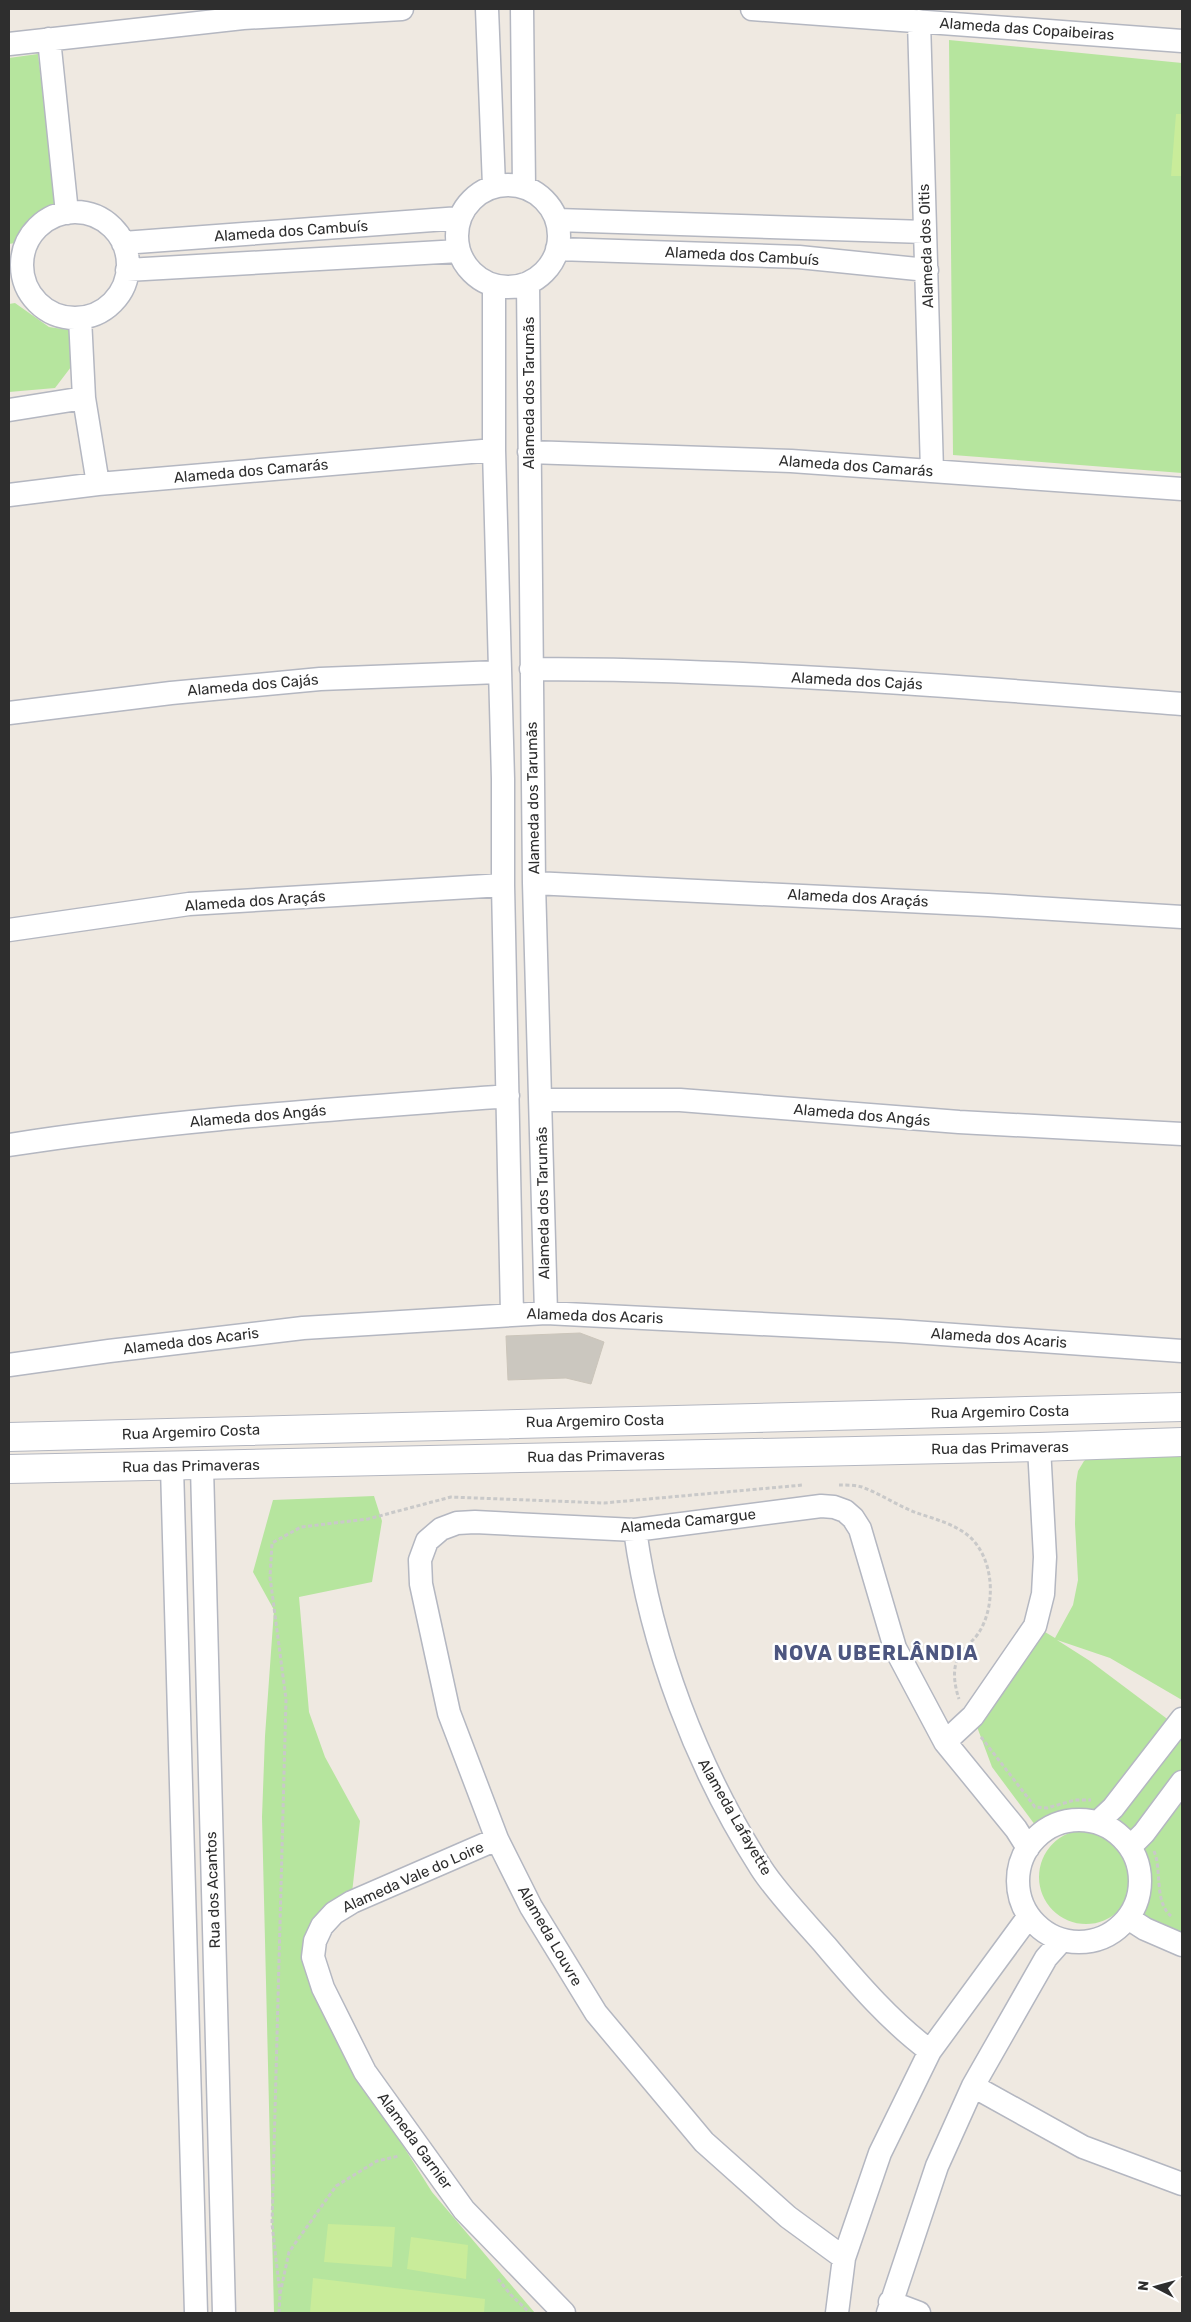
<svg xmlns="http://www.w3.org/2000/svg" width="1191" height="2322" font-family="Rubik,sans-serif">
  <rect width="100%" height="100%" fill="#efe9e1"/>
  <path fill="#b6e59e" d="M949,40l233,23v410l-229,-18z
    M38,54l18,151 -18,12 -23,26 -6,1v-186z
    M15,303l34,24 20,3 2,37 -16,21 -46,4v-88z
    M1182,1450v250l-72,-42 -53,-18 33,21 92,69v215l-59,-30c4,-4 11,-9 14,-14 18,-37 -22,-85 -61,-81 -13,1 -23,6 -35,13l-49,-66 -19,-51 62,-90 20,12 18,-33 5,-25 -3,-56 1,-41 2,-12 6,-10 9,-7z
    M374,1496l8,25 -10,61 -73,15 10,115 16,45 35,64 -9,81 -36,39 40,128 77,123 103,121h-261l-12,-496 3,-81 9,-126 -21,-38 20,-72z
    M1039 1877a47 47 0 1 1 94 0a47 47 0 1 1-94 0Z"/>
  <path fill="#c9ec9a" d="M1176,114h6v62h-11z
    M328,2224l67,3 -3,40 -68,-5z
    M411,2237l57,8 -2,34 -59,-10z
    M313,2278l172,21 -1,14h-174z"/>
  <path fill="#cbc7bf" stroke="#cbc5ba" d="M580,1333l24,9 -13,42 -25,-6 -58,2 -2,-44z"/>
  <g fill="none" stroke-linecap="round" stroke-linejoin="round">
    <g stroke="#b4b7c1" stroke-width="25">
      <path id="minor" d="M487,9l7,177
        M522,9l2,178
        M752,9l430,32
        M919,21l13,450
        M49,39l18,174
        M9,44l234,-26 159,-9
        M457 236a51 51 0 1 1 102 0a51 51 0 1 1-102 0Z
        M22 265a53 53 0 1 1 106 0a53 53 0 1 1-106 0Z
        M557,220l368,12
        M123,243l337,-25
        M557,249l242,8 128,13
        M127,270l332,-19
        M528,283l6,600 12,430
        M494,285v165l9,329v106l9,429
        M80,318l4,80 14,86
        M9,410l75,-12
        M529,452l262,9 391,28
        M9,495l89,-11 396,-34
        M531,669c218,0 435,18 651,35
        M9,713l162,-20 149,-14 179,-7
        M534,883l454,22 194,12
        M9,930l180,-26 314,-19
        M541,1100h139l279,22 223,12
        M9,1145c165,-26 332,-36 499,-49
        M9,1365l100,-14 194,-23 243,-15 353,18 283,20
        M172,1467l24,846
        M202,1467l22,846
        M635,1530c16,117 62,238 126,338 16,25 45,55 65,78 32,38 65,76 104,105
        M945,1742l28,-26 62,-90 8,-32 2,-37 -6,-110
        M1018 1881a61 61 0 1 1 122 0a61 61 0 1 1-122 0Z
        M1098,1822l15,-14 69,-89
        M497,1839l-145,63 -18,11 -12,13 -7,15 -2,16 10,31 42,84 99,138 100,103
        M1130,1847l14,-14 38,-51
        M1128,1918l17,11 37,16
        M973,2086l110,61 99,37
        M844,2258l-56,-41 -84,-75 -108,-129 -65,-106 -34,-68 -48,-126 -28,-129 -1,-24 7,-19 14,-12 16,-6 18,-1 160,8 186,-24 13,1 11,4 8,7 7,11 35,119 50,94 71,87 12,19
        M890,2302l29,11
        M837,2313l7,-55 36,-105 50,-102 99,-135
        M888,2313l49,-147 36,-80 73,-128 16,-18"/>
    </g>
    <g stroke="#b4b7c1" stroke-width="30">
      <path id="tertiary" d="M9,1437l1173,-30
        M9,1469l1030,-22 143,-5"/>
    </g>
    <path stroke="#c9c9c9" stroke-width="3" stroke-dasharray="4 2.5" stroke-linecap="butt" d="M839,1485c7,0 16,0 23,2 19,7 36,19 55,26 18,6 41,12 55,26 21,22 23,60 11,86 -7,15 -13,16 -21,27 -11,13 -8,32 -3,47
      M981,1737l54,70 12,1 28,-8h16
      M1154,1851c8,19 0,51 17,65
      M498,2279l13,16 19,18
      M280,2294l-8,-70 14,-525 -16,-122 2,-34 29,-16 67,-8 83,-22 153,6 199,-18
      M279,2313l1,-19 9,-42 47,-66 41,-25 22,-5"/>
    <use href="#minor" stroke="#fff" stroke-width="22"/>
    <use href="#tertiary" stroke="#fff" stroke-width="28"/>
  </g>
  <g text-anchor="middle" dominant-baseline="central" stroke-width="5" stroke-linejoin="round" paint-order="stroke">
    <g font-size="15" fill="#2e2e2e" stroke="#fff">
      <text transform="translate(1027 29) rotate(4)">Alameda das Copaibeiras</text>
      <text transform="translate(291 231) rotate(-4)">Alameda dos Cambuís</text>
      <text transform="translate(926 246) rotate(-92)">Alameda dos Oitis</text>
      <text transform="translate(742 256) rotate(3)">Alameda dos Cambuís</text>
      <text transform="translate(529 393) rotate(-90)">Alameda dos Tarumãs</text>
      <text transform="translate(856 466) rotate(4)">Alameda dos Camarás</text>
      <text transform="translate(251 471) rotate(-5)">Alameda dos Camarás</text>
      <text transform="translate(857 681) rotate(3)">Alameda dos Cajás</text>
      <text transform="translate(253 685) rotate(-5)">Alameda dos Cajás</text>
      <text transform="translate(533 798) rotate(-91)">Alameda dos Tarumãs</text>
      <text transform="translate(858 898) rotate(3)">Alameda dos Araçás</text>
      <text transform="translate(255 901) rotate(-4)">Alameda dos Araçás</text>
      <text transform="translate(862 1115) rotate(5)">Alameda dos Angás</text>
      <text transform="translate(258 1116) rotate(-5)">Alameda dos Angás</text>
      <text transform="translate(543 1203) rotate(-91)">Alameda dos Tarumãs</text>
      <text transform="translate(595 1316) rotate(2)">Alameda dos Acaris</text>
      <text transform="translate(999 1338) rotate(4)">Alameda dos Acaris</text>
      <text transform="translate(191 1341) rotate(-7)">Alameda dos Acaris</text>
      <text transform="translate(1000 1412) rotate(-1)">Rua Argemiro Costa</text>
      <text transform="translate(595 1421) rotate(-1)">Rua Argemiro Costa</text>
      <text transform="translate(191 1432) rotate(-2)">Rua Argemiro Costa</text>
      <text transform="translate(1000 1448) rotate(-1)">Rua das Primaveras</text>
      <text transform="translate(596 1456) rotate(-1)">Rua das Primaveras</text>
      <text transform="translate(191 1466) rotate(-1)">Rua das Primaveras</text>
      <text transform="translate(688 1521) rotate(-6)">Alameda Camargue</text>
      <text transform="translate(735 1817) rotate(60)">Alameda Lafayette</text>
      <text transform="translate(413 1877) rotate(-24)">Alameda Vale do Loire</text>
      <text transform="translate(213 1890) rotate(-92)">Rua dos Acantos</text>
      <text transform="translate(550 1936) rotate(60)">Alameda Louvre</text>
      <text transform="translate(415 2141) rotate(54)">Alameda Garnier</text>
    </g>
    <g font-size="20" font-weight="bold" letter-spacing="1" fill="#4d5680" stroke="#fff">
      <text x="876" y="1653">NOVA UBERLÂNDIA</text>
    </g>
  </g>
  <rect width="1191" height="2322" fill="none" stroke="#2e2e2e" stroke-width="20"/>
  <g transform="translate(1156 2287) rotate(276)" stroke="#ffffff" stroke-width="4" paint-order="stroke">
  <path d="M0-4L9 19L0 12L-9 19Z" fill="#2e2e2e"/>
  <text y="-8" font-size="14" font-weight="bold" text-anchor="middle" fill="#2e2e2e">N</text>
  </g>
</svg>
